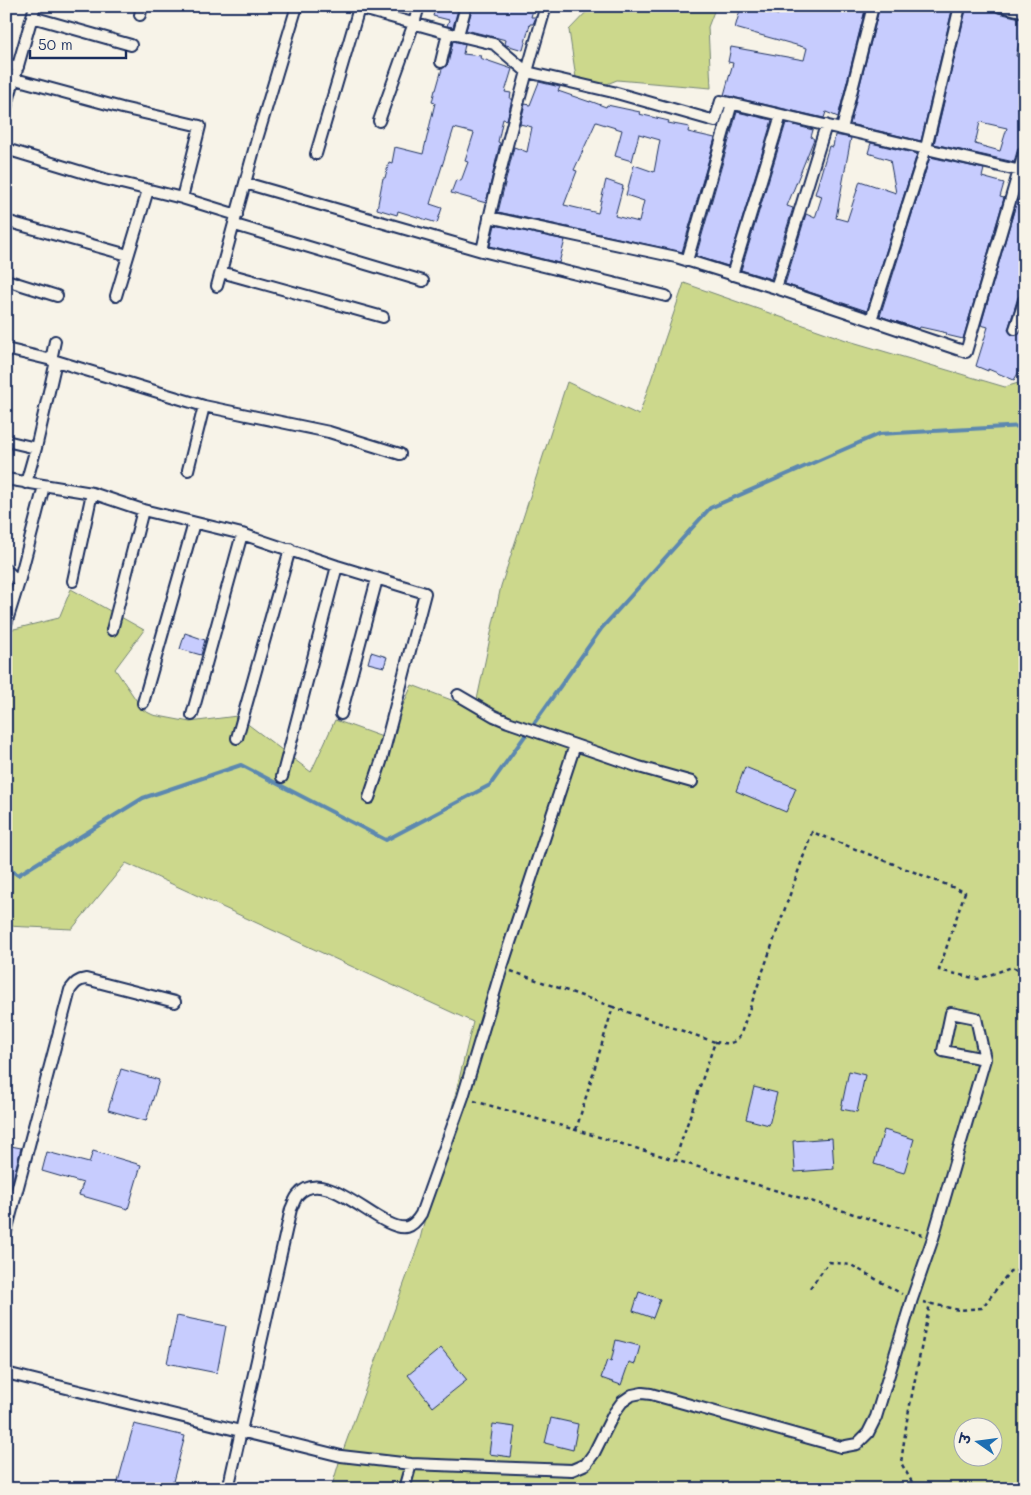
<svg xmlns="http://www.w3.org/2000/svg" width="1031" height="1495" font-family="Mali,'Playpen Sans Deva',sans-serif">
  <rect width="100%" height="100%" fill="#f7f3e8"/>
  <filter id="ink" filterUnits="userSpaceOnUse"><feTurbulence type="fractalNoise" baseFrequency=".02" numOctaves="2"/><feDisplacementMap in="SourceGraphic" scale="10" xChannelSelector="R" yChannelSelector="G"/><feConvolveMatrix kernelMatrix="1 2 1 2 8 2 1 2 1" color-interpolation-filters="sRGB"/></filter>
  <g filter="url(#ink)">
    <path fill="#ccd88c" stroke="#748475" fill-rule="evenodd" d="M592,6h124l-8,21 3,61 -94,-8 -15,6 -26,-8 -7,-48z
      M684,283l165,58 156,46 20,-6v1108h-694l10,-33 78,-213 54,-221 -347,-159 -54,66 -66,-3v-295l53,-13 12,-29 73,41 -29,39 28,41 10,5 37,7 47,-6 74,56 24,-52 53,19 24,-54 63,24 26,-123 66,-204 72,33zM964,1428h30v30h-30z"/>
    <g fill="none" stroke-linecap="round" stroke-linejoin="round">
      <path stroke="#5c88b0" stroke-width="4" d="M6,867l12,8 125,-77 98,-33 145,75 104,-55 111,-156 109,-121 169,-74 146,-8"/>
    </g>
    <path fill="#c7ccfe" stroke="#1b2f5e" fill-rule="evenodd" d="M436,6h23l-6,21 -6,-1 2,-6 -16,-4z
      M473,6h61l-3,11h5l-3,7h-3l-7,26 -17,-5 -1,-1 1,-4 -40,-10z
      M780,6h86l-28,111 -12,-5 -2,6 -100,-23 9,-32 -5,-1 3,-15 73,13 3,-12 -72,-20 6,-21 37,8z
      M880,6h73l-32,135 -71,-17z
      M967,6h26l2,5 3,2 27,6 -9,37 9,2v74l-3,12 -4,4 -4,14 -80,-18zM980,122l27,6 -7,23 -25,-7z
      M453,41l12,3 -2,10 18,2 -1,2 32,11 -7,23 6,1 -1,6h2l-5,21 -4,-1 -1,4 -4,19 2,1 -14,60 -35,-10 5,-13 5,1 7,-19 -3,-1 9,-28 -20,-5 -24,76 12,4 -5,15 -39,-12 -1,4 -20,-6 6,-31h2l4,-16 3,1 3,-16 28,7 12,-51 -3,-1 3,-12h1l6,-21 6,-5z
      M539,82l21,5 -2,4 32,11v-1l16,6 1,-2 33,7 -1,2 30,7 -1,2 21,4 -1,5 27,6 -33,114 -184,-40 16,-65 13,5 5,-25 -12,-3 5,-20 5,1zM596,122l26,8 -7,26 17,5 7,-27 21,6 -6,32 -20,-7 -8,30 18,6 -5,21 -24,-6 8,-30 -17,-6 -8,33 -34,-8 13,-34 -3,-1z
      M737,112l35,8 -44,146 -32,-10z
      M786,123l27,7 -2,7 3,2 -27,67 6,2 -22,71 -30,-9z
      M835,135l16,3 -15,80 11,3 13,-40 36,12 -6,-33 -22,-7 3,-10 46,11 -50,157 -82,-27 21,-70 9,4 7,-22 -7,-2 14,-48 4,1z
      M930,157l54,12 -2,8 22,6 -4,14 4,1 -41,141 -17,-4 1,-2 -27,-6 -1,2 -39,-13z
      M1017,200l8,2v90l-4,2 -3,3 -10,33 4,5 7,-1 6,-13v41l-11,18 -26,-11v2l-12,-5 12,-39 -7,-2z
      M495,225l70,15 -6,23 -69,-17z
      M185,633l20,7 -4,15 -21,-6z
      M371,652l16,5 -3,10 -16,-4z
      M745,767l51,21 -10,24 -50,-21z
      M121,1069l38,11 -13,41 -38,-11z
      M849,1071l16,4 -8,37 -16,-3z
      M754,1087l23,6 -8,32 -23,-6z
      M884,1130l30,9 -10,34 -30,-9z
      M832,1138l2,31 -39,3 -2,-31z
      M6,1145l15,3 -14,54h-1z
      M93,1151l48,14 -13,44 -49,-14 4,-12 -41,-12 5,-19 42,11z
      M639,1292l21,7 -7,19 -20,-7z
      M177,1316l49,10 -9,47 -50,-10z
      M616,1340l24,6 -5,18 -6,-2 -8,23 -20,-7 6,-18 4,2z
      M441,1348l26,32 -34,27 -25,-32z
      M551,1418l27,6 -5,26 -28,-7z
      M134,1424l51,12 -14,53h-55z
      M493,1424l22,3 -4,30 -22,-3z"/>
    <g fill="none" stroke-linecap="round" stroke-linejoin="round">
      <g stroke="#1b2f5e" stroke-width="14">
        <path id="street" d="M352,6l96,27 46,11 33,28 86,20 102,29 6,-20 304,71
          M1000,6l25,6
          M140,15l2,-9
          M32,17l99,28
          M458,35l8,-29
          M441,62l7,-29
          M6,64l12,3
          M15,79l107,29 78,18 -18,72
          M6,108l29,-102
          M379,121l35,-98 5,-17
          M842,129l31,-123
          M6,149l99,30 77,19 55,17
          M316,154l43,-146
          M245,183l237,68 184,45
          M489,217l187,40 100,31 190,64 59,-202
          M6,221l122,34
          M235,225l188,56
          M482,251c17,-82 40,-164 64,-245
          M687,261l45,-158
          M221,272l162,45
          M732,275l49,-160
          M6,280l51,16
          M217,286l40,-147 40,-133
          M776,288l50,-163
          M116,296l32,-106
          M871,320l55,-172 34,-142
          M1015,329l10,-30
          M6,349l50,12 148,45 125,26 71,22
          M51,360l4,-19
          M6,441l30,7
          M188,470l16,-64
          M6,479l86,14 51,17 99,24 95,32 88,27 -44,169 -12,36
          M26,483l10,-35 20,-87
          M6,570l13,12 -13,42
          M73,581l19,-88
          M19,582l25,-96
          M112,630l31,-120
          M458,695l36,21 14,6 67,23
          M143,703l51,-180
          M341,714l36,-135
          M192,715l50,-181
          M237,738l53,-189
          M282,777l55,-211
          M6,1232l64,-242c5,-7 8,-10 16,-11l89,23
          M6,1373l335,83 70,8 161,6 14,-6 8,-11 20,-40 8,-11 10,-7 10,-2 9,1 190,53 16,-3 11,-11 8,-16 36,-118 21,-61 52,-179 -9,-41 -25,-5 -8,38 42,8
          M228,1489l63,-280c2,-4 4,-11 7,-14 27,-32 83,38 109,32 7,-2 11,-8 14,-13l42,-117 39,-130 73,-222 64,22 53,15
          M404,1489l7,-25"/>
      </g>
      <path stroke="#1b2f5e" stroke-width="2.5" stroke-dasharray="4 4" stroke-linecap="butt" d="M511,971l102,36
        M715,1042c12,1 17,4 25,-6l72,-204 153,60 -26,78 39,9 34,-12 13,5
        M474,1101l102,29 347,105
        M576,1130l37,-123 102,35 -40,118
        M810,1288l19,-26 22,3 51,29
        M923,1302l36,8 23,-2 28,-37h15
        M916,1489l-15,-26 6,-43 23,-117"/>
      <use href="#street" stroke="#f7f3e8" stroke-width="10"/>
    </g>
  </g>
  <rect width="1031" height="1495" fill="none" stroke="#f7f3e8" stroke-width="25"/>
  <rect x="12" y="12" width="1006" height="1470" fill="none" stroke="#1b2f5e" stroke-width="2" filter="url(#ink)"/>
  <g transform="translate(978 1442) rotate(284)"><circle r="24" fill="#f7f3e8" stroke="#9fa5b1"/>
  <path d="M0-4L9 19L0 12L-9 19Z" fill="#1f6fb2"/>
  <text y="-8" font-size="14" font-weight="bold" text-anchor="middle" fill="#1b2f5e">उ</text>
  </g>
  <path d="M30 50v8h96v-8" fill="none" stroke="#1b2f5e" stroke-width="2.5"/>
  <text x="38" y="50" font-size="15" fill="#1b2f5e" stroke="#f7f3e8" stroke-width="4" paint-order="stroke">50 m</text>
</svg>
